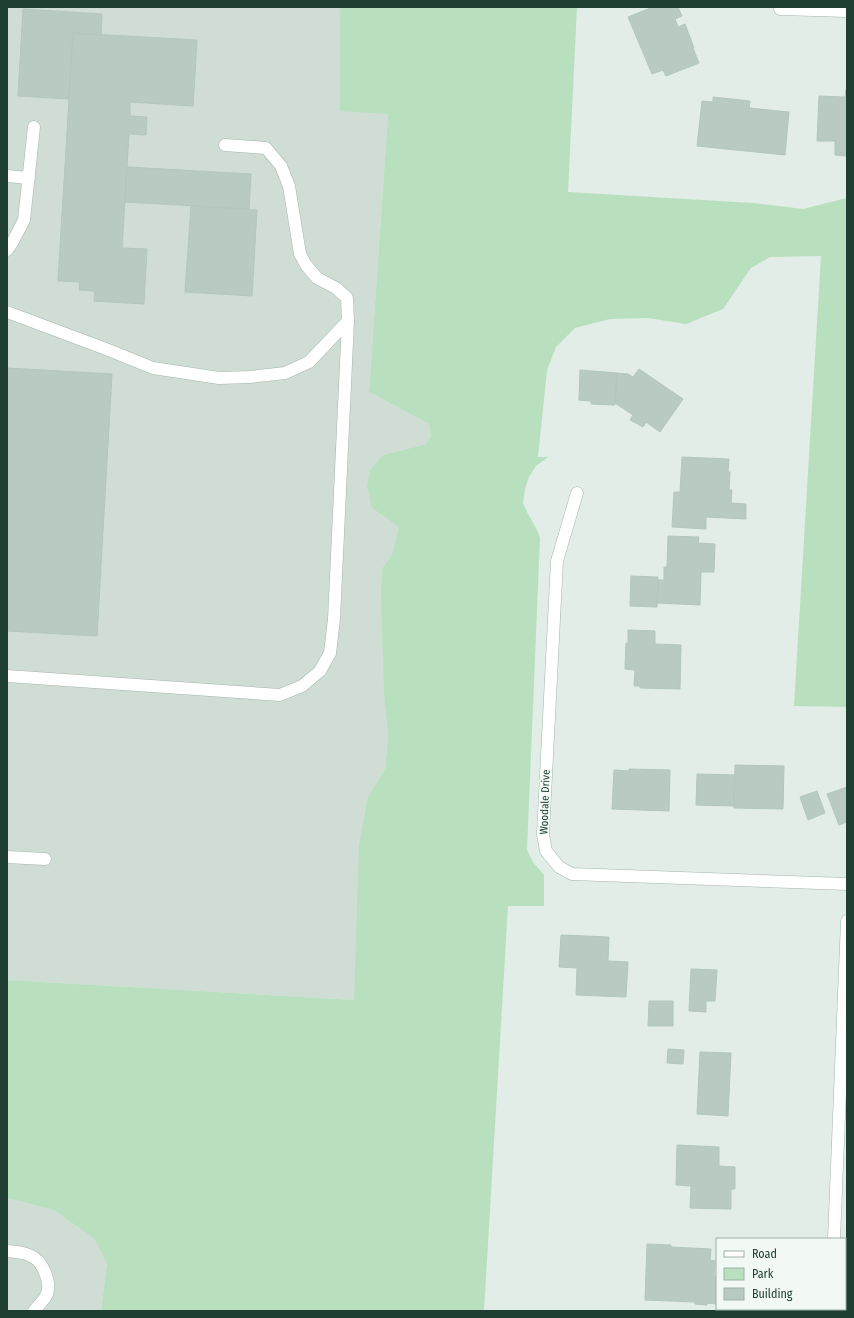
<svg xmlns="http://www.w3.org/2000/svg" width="854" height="1318" font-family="'Fira Sans Condensed',sans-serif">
  <rect width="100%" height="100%" fill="#e1ede6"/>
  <path fill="#cfddd5" d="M7,7h332l1,13 48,93 -19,279 60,32 2,12 -5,8 -43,11 -11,53 27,19 -7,27 -9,13 1,127 4,41 -3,34 -17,28 -14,203 -347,-20z
    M7,1198l47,12 40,27 13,26 -6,48h-94z"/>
  <path fill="#b8e0be" d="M339,7h238l-9,185 185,11 50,6 44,-11v509l-53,-1 27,-450 -51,1 -19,11 -28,41 -37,15 -38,-6 -38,1 -35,9 -19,19 -9,23 -9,87h10l-12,9 -7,11 -4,12 -2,14 5,11 8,14 4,10 -13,312 6,12 11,13v31h-36l-24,405h-383l6,-48 -13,-25 -40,-28 -47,-12v-218l347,20 5,-155 9,-48 17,-28 3,-33 -4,-42 -3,-107 2,-20 9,-13 7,-27 -27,-19 -5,-22 3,-16 13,-15 43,-11 5,-8 -2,-12 -60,-32 19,-278 -48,-3v-91z"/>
  <path fill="#b9cbc1" stroke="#b3c7bc" d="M653,7h25l4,9 -7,3 3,8 7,-3 9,24h-1l6,15 -33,13 -3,-6 -11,4 -24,-57z
    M23,9l79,5 -1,21 -28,-2 -4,66 -51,-3z
    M73,33l124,7 -4,66 -63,-4v14l17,1 -1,18 -17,-1 -7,114 25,1 -3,55 -50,-3 1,-10 -16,-1 1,-8 -22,-1z
    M846,89h1v67l-12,-1v-14h-18l2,-45 26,1z
    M713,97l37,4 -1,7 40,4 -4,43 -88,-9 5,-45 11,1z
    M127,167l124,7 -2,35 -124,-7z
    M191,206l66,4 -5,86 -67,-4z
    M7,368l105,6 -15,262 -90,-5z
    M639,369l44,30 -23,33 -14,-10 -3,5 -13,-7 3,-5 -18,-12 2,-30 11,1 5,3z
    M580,370l37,3 -2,32 -24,-1v-3l-12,-1z
    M682,457l47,2 -1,13h2l-1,18h3l-1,13 15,1v15l-40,-2v12l-34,-2 2,-35h6z
    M668,536l31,1 -1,6 17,1 -1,28h-13l-1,33 -43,-2 1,-23h6v-13h3z
    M631,576l27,1 -1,30 -27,-1z
    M628,630l27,1v13l26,1 -1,44 -40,-1v-2h-6l1,-16 -10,-1 1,-26h2z
    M735,765l49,1 -1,43 -49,-1z
    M629,769l41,1 -1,41 -57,-2 2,-39 15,1z
    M697,774l38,1 -1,31 -38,-1z
    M847,787v35l-8,3 -12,-31z
    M817,791l8,22 -17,7 -8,-23z
    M561,935l48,2 -1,24 20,1 -2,35 -50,-2 1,-27 -18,-1z
    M691,969l26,1 -2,31h-9v11l-17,-1z
    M649,1001h24v25h-25z
    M668,1049l16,1 -1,14 -16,-1z
    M700,1052l31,1 -3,63 -31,-2z
    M677,1145l42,2v19l16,1v22h-4v20l-41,-1 1,-22 -15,-1z
    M647,1244l24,1v2l40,2 -1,11 5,1 -1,15h3v28l-10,-1v2l-12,-1v-2l-50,-2z"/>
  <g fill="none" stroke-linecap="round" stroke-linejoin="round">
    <g stroke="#a3b5ad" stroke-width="13">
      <path id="service" d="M7,176l22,2
        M7,250l5,-7 12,-23 10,-93
        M7,312l99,37 47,19 66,10 31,-1 35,-4 24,-11 39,-41
        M7,676l273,19 22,-9 18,-15 10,-18 4,-34 14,-298 -1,-23 -11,-10 -19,-10 -11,-13 -6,-11 -11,-68 -8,-20 -15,-18 -41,-3
        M7,857l38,2
        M7,1251c8,1 17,1 24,5 12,5 20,26 16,38 -2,5 -9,12 -13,17"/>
    </g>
    <g stroke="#a3b5ad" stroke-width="13">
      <path id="minor" d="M780,9l67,2
        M577,493l-20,68 -14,273 3,17 13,16 13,7 275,10
        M834,1239l13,-318
        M831,1311v-2"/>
    </g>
    <use href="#service" stroke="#fff" stroke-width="12"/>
    <use href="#minor" stroke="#fff" stroke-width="12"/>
  </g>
  <g text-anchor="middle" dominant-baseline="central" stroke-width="3" stroke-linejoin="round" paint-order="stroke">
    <g font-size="11" fill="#203f33" stroke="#f2f9f5">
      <text transform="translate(545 802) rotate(-88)">Woodale Drive</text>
    </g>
  </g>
  <rect width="854" height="1318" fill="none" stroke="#203f33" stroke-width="16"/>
  <rect x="716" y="1238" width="130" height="72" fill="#f2f9f5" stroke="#9eafa7"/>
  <rect x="724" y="1251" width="20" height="6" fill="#ffffff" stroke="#9eafa7"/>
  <text x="752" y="1258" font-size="12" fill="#203f33">Road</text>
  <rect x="724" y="1268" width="20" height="12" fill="#b8e0be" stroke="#9eafa7"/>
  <text x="752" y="1278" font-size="12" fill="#203f33">Park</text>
  <rect x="724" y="1288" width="20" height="12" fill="#b9cbc1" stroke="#9eafa7"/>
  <text x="752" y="1298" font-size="12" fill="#203f33">Building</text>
</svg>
